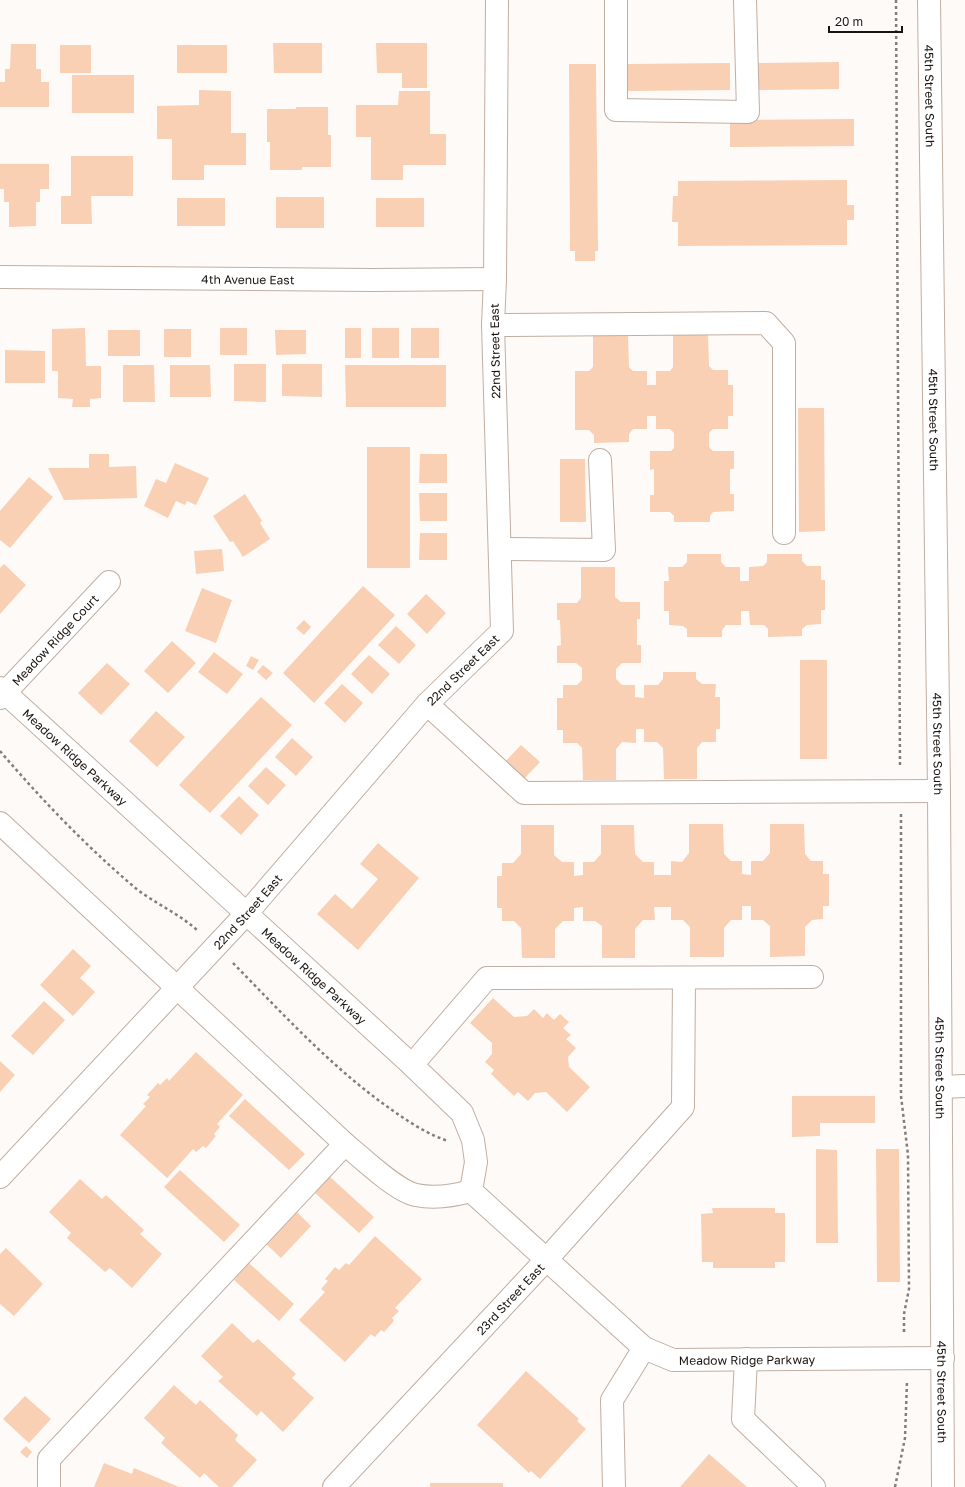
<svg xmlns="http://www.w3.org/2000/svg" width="965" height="1487" font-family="'Golos Text',sans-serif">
  <rect width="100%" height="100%" fill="#fefaf8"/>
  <path fill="#f9d0b3" d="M273,43h49v30h-48z
    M376,43h51v45h-25v-15h-25z
    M11,44h25v25h5v13h8v25h-49v-25h5v-13h5z
    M60,45h31v28h-31z
    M177,45h50v28h-50z
    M839,62v27l-83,1v-27z
    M730,63v27l-102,1v-27z
    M569,64h27l2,187h-3v10h-20v-10h-5z
    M72,75h62v38h-62z
    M199,90l32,1v42h15v32h-42v15h-32v-41h-15v-33l42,-1z
    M399,91h31v43h16v31h-43v15h-32v-43h-15v-32h42z
    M296,107h32v28h3v32h-29v3h-32v-28h-3v-33h29z
    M854,119v27l-124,1v-27z
    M71,156h62v40h-42l1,28h-31v-28h10z
    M0,164h49v25h-9v13h-4v24l-27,1v-25h-5v-13h-4z
    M847,180v25h7v15h-7v25l-169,1v-24h-6l1,-26h5v-15z
    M276,197h48v31h-48z
    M177,198h48v28h-48z
    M376,198h48v29h-48z
    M85,328l1,38h15v32l-11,1v8h-18l1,-8 -15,-1v-27h-6v-42z
    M220,328h27v27h-27z
    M345,328h16v30h-16z
    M372,328h27v30h-27z
    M411,328h28v30h-28z
    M164,329h27v28h-27z
    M108,330h32v26h-32z
    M275,330h31v24l-30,1z
    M673,334h35l1,32 4,4h15v15h5v31h-5v13h-15l-4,4v14l4,4h21v18h-4v25h4v17l-21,1 -3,4v6h-36v-6l-4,-4h-20v-17h4v-26l-4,1v-19h21l3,-3v-15l-4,-4h-14v-13h-9v13h-14l-4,5v8l-35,1v-8l-5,-5h-14v-59h14l4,-4v-32h35l1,32 4,4h14v14h9v-14h14l3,-4z
    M5,350l40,1v32h-40z
    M234,364h32v38l-32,-1z
    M282,364h40v33l-40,-1z
    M123,365h31l1,37h-32z
    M170,365h40l1,32h-41z
    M345,365h101v42h-100z
    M798,408h26l1,123 -26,1z
    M367,447h43v121h-43z
    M89,454h20v13l27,-1 1,32 -73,2 -16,-32h41z
    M420,454h27v29h-28z
    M560,459h25l1,63h-26z
    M175,463l34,15 -13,27 -9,-4 -2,4 -9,-4 -8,17 -24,-12 12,-27 10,4z
    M29,477l24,20 -43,51 -10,-8v-29z
    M419,493h28v28h-27z
    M245,494l17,27 -2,2 10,16 -27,18 -10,-16 -3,1 -17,-26z
    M420,533h27v27h-28z
    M222,549l2,22 -28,3 -2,-23z
    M687,554h34v8l5,5h14v14h9v-14l14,-1 4,-4v-8h35v7l5,5h14v14h4v30h-4v14l-14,1 -5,4v7l-34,1v-8l-4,-4h-14l-1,-14h-8v14h-15l-4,5v7h-35v-8l-4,-3 -14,-1v-14h-5v-30h5l-1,-14h14l5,-5z
    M4,564l22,21 -26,29v-46z
    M581,567h34v30l6,5h19v17h-3v26h4v18h-19l-6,6v10l6,6h13v12l9,1v-13h14l5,-6v-7h33v7l6,5h14l-1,13h5v32h-4v13h-14l-5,6v31h-33l-1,-31 -6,-6h-13v-13h-8v14l-14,-1 -6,7v31h-33l-1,-32 -5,-5h-14v-13h-6v-32h6v-13h14l5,-5v-12l-6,-5h-19v-17l4,-1 -1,-25h-3v-17h20l4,-5z
    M363,586l32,29 -81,88 -31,-30z
    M202,588l30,12 -16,43 -31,-12z
    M426,594l20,19 -19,21 -20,-20z
    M304,620l7,7 -7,8 -8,-7z
    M396,626l20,19 -17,19 -21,-19z
    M172,641l24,22 -28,30 -24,-22z
    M214,652l29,22 -16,20 -29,-22z
    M369,655l21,19 -18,20 -21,-20z
    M251,656l8,4 -6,10 -7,-4z
    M800,660h27v99h-27z
    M107,663l23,21 -29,31 -23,-22z
    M263,665l10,8 -7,7 -9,-8z
    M342,684l21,19 -18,20 -21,-20z
    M261,697l31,28 -82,88 -31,-28z
    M156,711l29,26 -28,30 -28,-26z
    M292,738l21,19 -17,19 -21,-19z
    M521,745l19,17 -17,18 -18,-18z
    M266,767l20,18 -18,20 -20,-19z
    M239,796l20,19 -18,20 -21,-19z
    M689,824h34l1,30 7,7h11v13l9,1v-14h12l7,-8v-29h34l1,30 6,7h12v13h6v32h-6v13l-11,1 -7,7v29l-35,1v-31l-7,-6h-12v-14h-9v14h-11l-7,8v29h-34v-30l-7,-7h-12v-13h-17l1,13h-12l-8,9v29h-33v-32l-7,-5h-12v-14l-9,1v13h-11l-8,8v29h-33l-1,-30 -7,-7h-12v-13h-5v-32h5v-13h11l8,-9v-29h33v30l8,7h12v14l9,-1v-13h11l7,-8v-29h33l1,29 8,8h11v13h17v-14l11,1 7,-9z
    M378,843l41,35 -61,72 -41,-36 18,-20 17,15 26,-30 -18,-15z
    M73,949l18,17 -11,12 15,14 -22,24 -33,-31z
    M493,998l21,19 13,-1 7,-7 9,9 4,-5 7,7 6,-6 9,8 -6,6 8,7 -5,4 10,9 -8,9 1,10 21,20 -23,25 -21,-20 -11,1 -7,8 -10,-9 -4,4 -23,-22 3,-4 -9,-8 7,-8v-11l-22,-20z
    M44,1001l21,19 -32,35 -22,-19z
    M196,1052l47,43 -26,29 3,3 -6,7 2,2 -10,12 -3,-2 -7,6 -3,-3 -26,29 -47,-43 26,-29 -3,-2 7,-7 -3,-2 11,-12 2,2 7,-7 2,3z
    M0,1061l15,14 -15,17z
    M792,1096h83v27h-55v13l-28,1z
    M245,1099l60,55 -16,16 -60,-54z
    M816,1149l21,1 1,93h-22z
    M876,1149h23l1,133h-23z
    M180,1170l60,55 -16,17 -60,-55z
    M329,1176l45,41 -15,16 -44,-40z
    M80,1179l22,20 4,-4 38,35 -4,4 22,20 -30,34 -22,-20 -5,4 -38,-34 4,-5 -22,-21z
    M712,1208h63v5h10v49h-10v6h-62v-6h-11l-1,-48 12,-1z
    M296,1211l15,15 -30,32 -15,-14z
    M375,1236l47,43 -27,29 4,3 -7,7 2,3 -10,11 -3,-2 -6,7 -4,-3 -26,28 -46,-42 26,-28 -4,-3 7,-8 -3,-2 10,-12 4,3 7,-7 3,2z
    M6,1248l37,36 -29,32 -14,-12v-50z
    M249,1263l45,41 -15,17 -45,-41z
    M232,1323l21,20 5,-4 38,35 -4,4 22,20 -31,34 -22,-21 -4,5 -39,-35 5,-4 -22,-21z
    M526,1371l53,48 -2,2 9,8 -46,50 -9,-8 -2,2 -52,-48z
    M174,1385l22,20 4,-5 38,35 -3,5 22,20 -25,27h-13l-15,-14 -4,5 -39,-35 4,-5 -21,-20z
    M25,1396l26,23 -22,24 -26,-24z
    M26,1446l6,6 -5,6 -7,-6z
    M709,1454l38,33h-67z
    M104,1463l28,11 2,-6 45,19h-85z
    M430,1483h73v4h-73z"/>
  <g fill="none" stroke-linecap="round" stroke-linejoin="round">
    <g stroke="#c0aea2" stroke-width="24">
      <g id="minor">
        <path d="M616,0v110l132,2 -3,-112"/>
        <path id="s1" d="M0,277l373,3 122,-1"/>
        <path d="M493,325l273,-2 18,20v190"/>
        <path d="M500,549l104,1 -4,-90"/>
        <path id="s2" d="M0,688l412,377 50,48 11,27 3,22 -5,29"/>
        <path id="s3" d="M0,698l109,-116"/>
        <path d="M427,704l97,89 415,-2"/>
        <path d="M0,823l345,321c16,13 51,47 71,51 19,4 37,1 55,-4"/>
        <path d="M412,1065l75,-87 325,-1"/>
        <path d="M941,1087l24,-1"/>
        <path id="s4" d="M0,1177l246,-263 181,-210 75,-73 -9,-306 2,-46 2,-279"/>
        <path id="s5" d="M471,1191l173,157 29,12 270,-2"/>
        <path d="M746,1359l-3,60 71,68"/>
        <path d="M49,1487v-28l296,-315"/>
        <path id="s6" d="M334,1487l212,-227 137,-153 1,-129"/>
        <path d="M614,1487l-2,-87 32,-52"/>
      </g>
    </g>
    <g stroke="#c0aea2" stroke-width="24">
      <g id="major">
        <path id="s7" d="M929,0l10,791 4,696"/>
      </g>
    </g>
    <path stroke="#837e7b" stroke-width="2.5" stroke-dasharray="3 3" stroke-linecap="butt" d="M896,0l4,767
      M0,751c41,48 84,93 133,135 20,17 46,27 65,45
      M901,814v282l7,59 1,134 -5,25v20
      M233,963c50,51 100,106 159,147 17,12 35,24 56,31
      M895,1487l10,-49 2,-57"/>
    <use href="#minor" stroke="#fff" stroke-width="22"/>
    <use href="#major" stroke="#fff" stroke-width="22"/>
  </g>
  <g text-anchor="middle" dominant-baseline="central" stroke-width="3" stroke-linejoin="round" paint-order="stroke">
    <g font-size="12" fill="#1a1410" stroke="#fff">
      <text stroke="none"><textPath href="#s7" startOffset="96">45th Street South</textPath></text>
      <text stroke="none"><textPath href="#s1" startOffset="248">4th Avenue East</textPath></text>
      <text transform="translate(495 351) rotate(-91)">22nd Street East</text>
      <text stroke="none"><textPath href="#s7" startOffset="420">45th Street South</textPath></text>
      <text stroke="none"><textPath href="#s3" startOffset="80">Meadow Ridge Court</textPath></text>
      <text stroke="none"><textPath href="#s4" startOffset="687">22nd Street East</textPath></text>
      <text stroke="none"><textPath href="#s7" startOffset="744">45th Street South</textPath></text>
      <text stroke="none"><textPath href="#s2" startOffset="102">Meadow Ridge Parkway</textPath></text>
      <text stroke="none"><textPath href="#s4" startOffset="363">22nd Street East</textPath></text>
      <text stroke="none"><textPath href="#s2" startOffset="426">Meadow Ridge Parkway</textPath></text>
      <text stroke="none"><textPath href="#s7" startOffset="1068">45th Street South</textPath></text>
      <text stroke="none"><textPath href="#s6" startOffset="258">23rd Street East</textPath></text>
      <text stroke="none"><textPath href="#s5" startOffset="339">Meadow Ridge Parkway</textPath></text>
      <text stroke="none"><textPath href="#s7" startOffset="1392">45th Street South</textPath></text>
    </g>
  </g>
  <path d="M829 26v6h73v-6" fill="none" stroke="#1a1410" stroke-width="2"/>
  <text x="835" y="26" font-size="12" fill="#1a1410" stroke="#ffffff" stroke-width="3" paint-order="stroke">20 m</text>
</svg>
